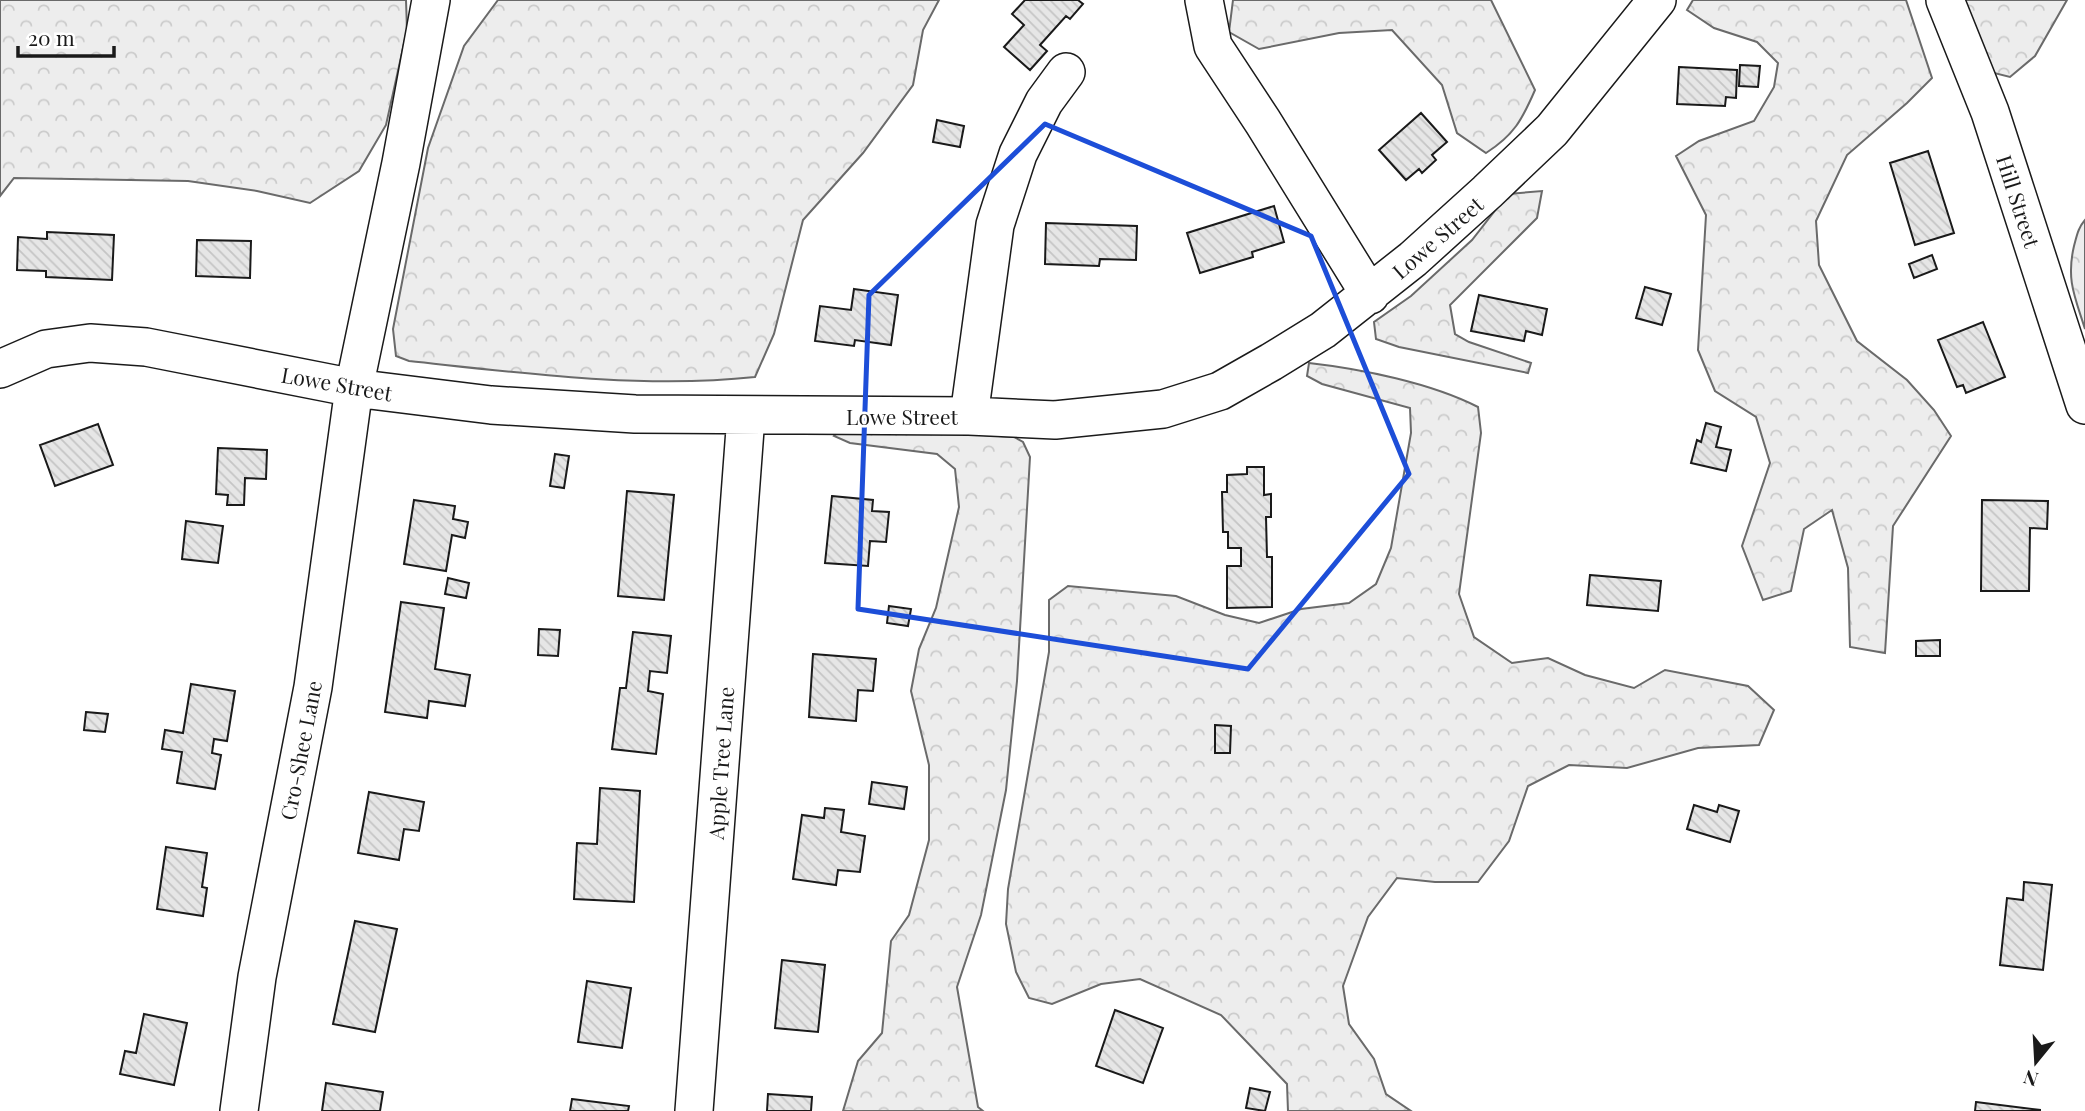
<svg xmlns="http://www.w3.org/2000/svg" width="2085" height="1111" font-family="'Playfair Display',serif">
  <defs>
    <pattern id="forest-crowns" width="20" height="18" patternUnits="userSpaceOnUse" patternTransform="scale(1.75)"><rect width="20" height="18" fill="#ededed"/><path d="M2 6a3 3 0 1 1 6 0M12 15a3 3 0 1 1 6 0" fill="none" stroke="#cbcbcb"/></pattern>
    <pattern id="building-back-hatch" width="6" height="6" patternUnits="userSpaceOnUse" patternTransform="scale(1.75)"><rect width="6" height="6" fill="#e6e6e6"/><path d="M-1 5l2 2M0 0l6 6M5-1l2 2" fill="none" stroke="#c5c5c5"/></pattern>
  </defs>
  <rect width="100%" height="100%" fill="#fff"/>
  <path fill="url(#forest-crowns)" stroke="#6a6a6a" stroke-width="2" d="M0,0h406l1,30 -21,95 -27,46 -49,32 -53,-12 -69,-10 -174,-3 -14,18z
    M498,0h441l-16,30 -10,55 -50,68 -60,67 -29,114 -19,43c-113,12 -233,-4 -346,-16l-13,-5 -3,-27 35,-181 36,-102z
    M1233,0h258l44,90c-13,30 -21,45 -49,63l-29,-20 -15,-48 -50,-55 -53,3 -80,16 -30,-17z
    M1693,0h213l26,78 -25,25 -60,52 -31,66 3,44 38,76 50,39 27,30 17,26 -58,90 -8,127 -35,-6 -2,-79 -16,-58 -28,19 -13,62 -28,9 -21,-54 28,-83 -14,-46 -41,-26 -17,-41 8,-135 -30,-59 23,-15 55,-20 20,-34 4,-24 -21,-21 -43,-14 -27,-18z
    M1963,0h104l-32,56 -25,21 -20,-5z
    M1542,191l-5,27 -87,87 5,29 14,8 62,21 -3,10 -129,-26 -23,-8 -2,-17 37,-26 61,-56 36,-46z
    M2085,220v109c-10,-32 -19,-49 -11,-83 3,-11 4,-18 11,-26z
    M1309,363c53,6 122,20 169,44l3,26 -22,161 15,43 38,26 36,-5 37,17 49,13 31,-18 83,16 26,24 -15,35 -61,3 -71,20 -58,-3 -41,21 -19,55 -31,41h-43l-38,-4 -29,39 -25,69 6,38 25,35 12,35 25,17h-123l-1,-27 -66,-69 -81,-36 -39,5 -49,20 -23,-6 -13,-26 -10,-48 2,-35 41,-237v-52l19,-14 108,10 49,19 34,8 42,-14 48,-6 27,-19 15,-36 20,-115 -1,-25 -88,-24 -15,-8z
    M844,426l170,11 9,5 7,15 -13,224 -11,109 -25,125 -24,72 21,120 5,4h-140l15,-50 24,-28 9,-92 18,-26 20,-75v-75l-18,-74 8,-42 17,-41 23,-101 -4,-38 -18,-15 -87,-11 -16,-7z"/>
  <path fill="url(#building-back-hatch)" stroke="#1a1a1a" stroke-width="2" d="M1025,0h53l5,4 -13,15 -4,-3 -26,29 7,6 -17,19 -26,-23 20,-22 -12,-11z
    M1740,65l20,1 -2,21 -19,-1z
    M1679,67l58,3 -1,28 -10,-1 -1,9 -48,-2z
    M1421,113l26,29 -15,13 4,5 -14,13 -3,-4 -13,11 -27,-30z
    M937,120l27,6 -4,21 -27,-5z
    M1928,151l26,82 -39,12 -25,-82z
    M1274,206l10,36 -32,10 1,5 -53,16 -13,-40z
    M1046,223l91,3 -1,34 -36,-1 -1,7 -54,-2z
    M47,232l67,3 -2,45 -66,-3v-6l-29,-1 1,-33 29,2z
    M197,240l54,1 -1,37 -54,-2z
    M1932,255l5,14 -23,9 -5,-14z
    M1645,287l26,7 -9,31 -26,-7z
    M854,289l44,6 -7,50 -36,-5 -1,6 -39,-5 5,-35 31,4z
    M1479,295l68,14 -5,26 -16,-4 -2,10 -53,-10z
    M1983,322l22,55 -39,16 -3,-8 -6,2 -19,-47z
    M1706,423l15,4 -5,20 15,3 -5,21 -35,-8 6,-23 4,2z
    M98,424l15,41 -58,21 -15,-41z
    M218,448l49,2 -1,29 -21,-1 -1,27h-17l1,-10 -12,-1z
    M555,454l14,2 -5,32 -14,-2z
    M1247,467h17v28l7,-1v23h-5l1,40h5v50l-45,1v-42h14v-18h-13v-16h-5l-1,-40h5v-17l20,-1z
    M627,491l47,4 -10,105 -46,-4z
    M832,496l41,4 -1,11 17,1 -3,30 -16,-1 -2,25 -43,-3z
    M414,500l41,6 -2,13 15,3 -3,16 -13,-3 -6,36 -42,-7z
    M1982,500l66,1 -1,28 -17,-1 -1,63h-48z
    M186,521l37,5 -5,37 -36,-4z
    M1590,575l71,6 -3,30 -71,-6z
    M448,578l21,5 -3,15 -21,-4z
    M401,602l43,6 -9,61 35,6 -5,31 -36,-5 -2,17 -42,-6z
    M889,606l22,3 -3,17 -21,-3z
    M539,629l21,1 -2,26 -20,-1z
    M633,632l38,4 -4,37 -17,-2 -2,20 15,3 -7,60 -44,-5 8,-61h6z
    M1940,640v16h-24v-15z
    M813,654l63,5 -3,32 -15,-1 -2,31 -47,-4z
    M191,684l44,7 -8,50 -13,-2 -2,14 9,2 -6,34 -38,-6 5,-31 -20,-3 3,-19 18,3z
    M86,712l22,2 -3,18 -21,-2z
    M1215,725l16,1 -1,27h-15z
    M872,782l35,5 -3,22 -35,-5z
    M600,788l40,3 -6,111 -60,-3 3,-56 20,1z
    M369,792l55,10 -5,29 -15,-2 -5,31 -41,-7z
    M1694,805l23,7 2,-7 20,6 -9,31 -43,-13z
    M825,808l19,2 -3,22 24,4 -5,36 -22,-2 -2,15 -43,-6 9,-64 22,3z
    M166,847l41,6 -5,34 5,1 -4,28 -46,-7z
    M2024,882l28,3 -9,85 -43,-5 7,-67 16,2z
    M355,921l42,8 -22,103 -42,-8z
    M782,960l43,5 -7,67 -43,-4z
    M587,981l44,7 -9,60 -44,-6z
    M1115,1010l48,18 -20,55 -47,-17z
    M144,1014l43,9 -13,62 -54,-11 5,-23 11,2z
    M326,1083l57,9 -3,19h-58z
    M1250,1088l20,4 -5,19 -19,-3z
    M768,1094l44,3 -1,14h-44z
    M572,1099l57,7 -1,5h-58z
    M1976,1102l64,8v1h-65z"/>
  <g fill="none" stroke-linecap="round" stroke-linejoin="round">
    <g stroke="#1a1a1a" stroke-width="40">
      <path id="minor" d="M1204,0l9,46 50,76 107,173
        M1945,0l45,112 95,293
        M0,369l46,-20 44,-6 56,4 208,41 137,17 144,9 334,2 86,4 108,-11 57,-18 51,-29 52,-32 90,-71 74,-67 65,-62 105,-130
        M969,416l26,-191 23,-71 26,-52 22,-30
        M239,1111l18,-134 56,-290 41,-299 47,-225 30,-163
        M694,1111l52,-695"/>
    </g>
    <use href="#minor" stroke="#fff" stroke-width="37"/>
  </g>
  <path fill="none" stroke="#1d4ed8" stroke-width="5" stroke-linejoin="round" d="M1045,124l266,112 98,238 -161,195 -390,-60 11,-314z"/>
  <g text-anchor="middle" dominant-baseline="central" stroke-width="5" stroke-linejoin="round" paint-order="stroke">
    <g font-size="21" fill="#1a1a1a" stroke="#fff">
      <text transform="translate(2019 201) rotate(72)">Hill Street</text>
      <text transform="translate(1437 237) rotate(-41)">Lowe Street</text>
      <text transform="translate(337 383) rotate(10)">Lowe Street</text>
      <text x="902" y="416">Lowe Street</text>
      <text transform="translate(300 750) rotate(-79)">Cro-Shee Lane</text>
      <text transform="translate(720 763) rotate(-86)">Apple Tree Lane</text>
    </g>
  </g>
  <g transform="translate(2036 1062) rotate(198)" stroke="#ffffff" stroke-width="5" paint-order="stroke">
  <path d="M0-5L12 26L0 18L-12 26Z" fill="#1a1a1a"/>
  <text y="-10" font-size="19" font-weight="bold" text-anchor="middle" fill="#1a1a1a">N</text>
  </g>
  <path d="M18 46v10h96v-10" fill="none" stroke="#1a1a1a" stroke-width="3.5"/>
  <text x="28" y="46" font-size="21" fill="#1a1a1a" stroke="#ffffff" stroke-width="5" paint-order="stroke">20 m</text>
</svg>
